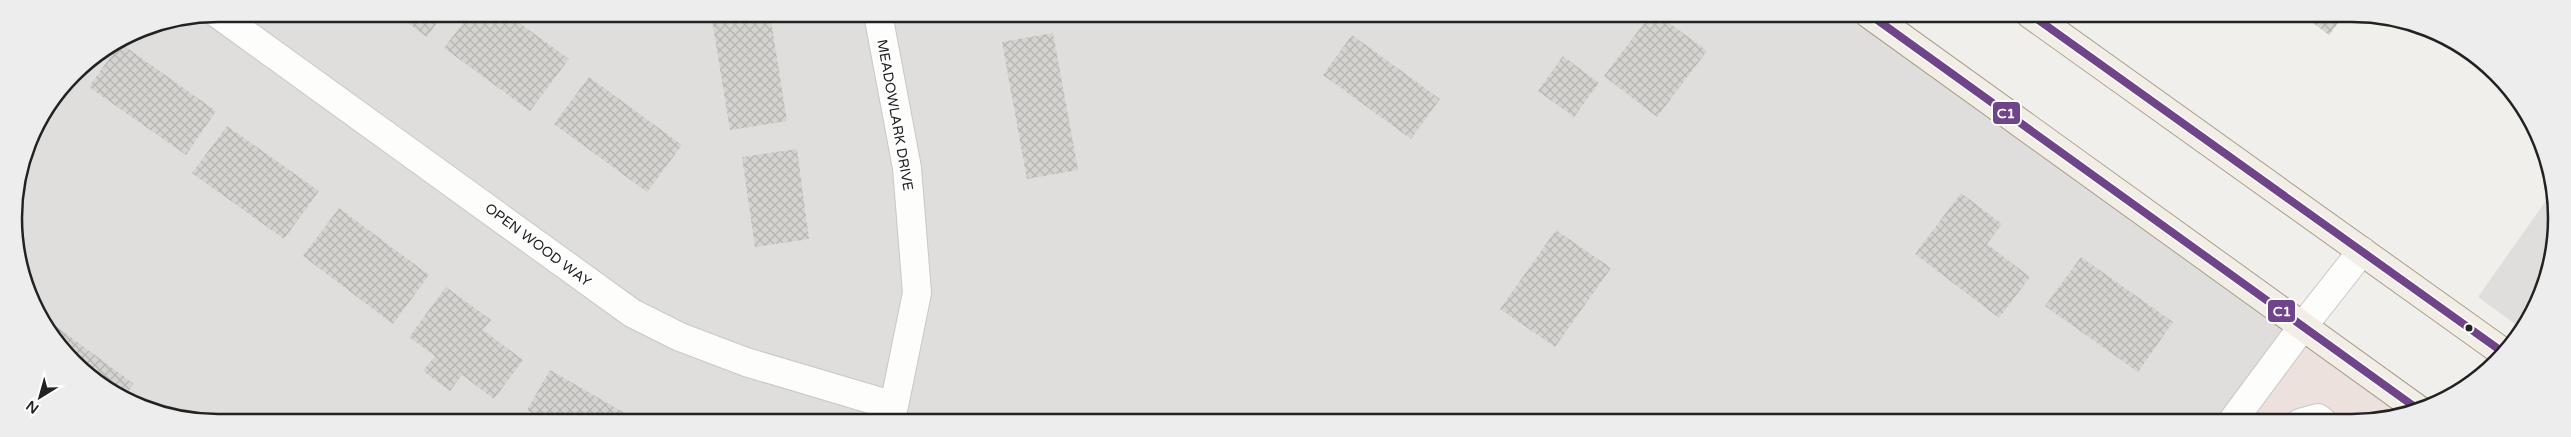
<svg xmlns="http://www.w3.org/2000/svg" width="2571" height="437" font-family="'Varela Round',sans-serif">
  <defs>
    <pattern id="building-cross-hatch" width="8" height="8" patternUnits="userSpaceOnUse" patternTransform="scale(1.25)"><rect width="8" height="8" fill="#d4d3d0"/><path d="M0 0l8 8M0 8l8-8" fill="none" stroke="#b6b5b2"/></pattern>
  </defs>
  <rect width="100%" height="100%" fill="#f0efeb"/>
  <path fill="#dfdedc" d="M219,14h1650l434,312 -74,97h-2024l-77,-21 -64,-49 -39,-69 -11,-79 15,-65 45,-66 66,-45z
    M2552,192l5,40 -21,77 -14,20 -44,-32z"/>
  <path fill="#ede1dd" d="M2303,326l116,84 -53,13h-137z"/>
  <path fill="url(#building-cross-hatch)" d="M395,14h48l-16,23z
    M470,14h37l62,45 -39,52 -86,-63z
    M711,14h59l17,107 -57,9z
    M1651,14h6l50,37 -50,66 -53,-41z
    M2301,14h44l-16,21z
    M1053,33l25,137 -51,9 -25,-137z
    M1352,35l88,64 -29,40 -88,-64z
    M120,43l96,68 -30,44 -97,-68z
    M1563,56l36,27 -25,34 -36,-26z
    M589,77l93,68 -35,47 -93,-68z
    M227,126l92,65 -35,48 -92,-66z
    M797,149l12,90 -54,8 -13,-90z
    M1961,193l41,31 -15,20 43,33 -31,41 -84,-64z
    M339,208l90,67 -36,49 -90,-68z
    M1556,230l55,38 -56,79 -55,-38z
    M2081,257l92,65 -35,50 -93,-66z
    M446,287l45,33 -8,10 40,30 -29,39 -32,-24 -12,16 -27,-20 12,-15 -26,-19z
    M53,324l81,60 -11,14 -59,-45 -14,-25z
    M550,370l80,46 -4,7h-77l-22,-13z"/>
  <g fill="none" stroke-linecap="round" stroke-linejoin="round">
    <g stroke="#c9c8c7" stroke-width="30">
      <path id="minor" d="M218,14l414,299 48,24 66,25 148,44
        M878,14l29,154 10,125 -23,113 -6,15
        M2231,423l72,-97 59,-75
        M2300,423l18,-5 6,5"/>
    </g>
    <g stroke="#a79f87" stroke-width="30">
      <path id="major" d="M1869,14l550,396
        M2030,14l474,339"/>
    </g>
    <use href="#minor" stroke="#fdfdfc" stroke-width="28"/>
    <use href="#major" stroke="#f2eee7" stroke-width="28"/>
    <g stroke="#fff" stroke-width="11">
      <path id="bus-1" d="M1869,14l550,396
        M2030,14l474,339"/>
    </g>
    <use href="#bus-1" stroke="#704489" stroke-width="8"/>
  </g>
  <circle fill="#222" stroke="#fff" stroke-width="2" cx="2469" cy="328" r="4.5"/>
  <g text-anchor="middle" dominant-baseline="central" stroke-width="5" stroke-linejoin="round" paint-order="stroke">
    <g font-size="14" fill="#222" stroke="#fff">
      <text transform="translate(895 115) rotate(80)">MEADOWLARK DRIVE</text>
      <text transform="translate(538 245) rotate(37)">OPEN WOOD WAY</text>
    </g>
  </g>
  <path d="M0 0H2571V437H0ZM218 22H2352A196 196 0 0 1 2548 218V218A196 196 0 0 1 2352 414H218A196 196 0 0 1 22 218V218A196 196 0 0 1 218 22Z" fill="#ededed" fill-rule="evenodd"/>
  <path fill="none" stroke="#222" stroke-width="2.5" d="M218 22H2352A196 196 0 0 1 2548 218V218A196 196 0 0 1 2352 414H218A196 196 0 0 1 22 218V218A196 196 0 0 1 218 22Z"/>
  <g stroke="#fff" stroke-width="2">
    <rect x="1992" y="101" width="29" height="24" rx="5" fill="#704489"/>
    <rect x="2267" y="299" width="29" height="24" rx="5" fill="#704489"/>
  </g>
  <g font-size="14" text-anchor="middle" font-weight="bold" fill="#fff">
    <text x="2006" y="118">C1</text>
    <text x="2282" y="316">C1</text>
  </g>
  <g transform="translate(40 397) rotate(217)" stroke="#ffffff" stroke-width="4" paint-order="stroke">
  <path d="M0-4L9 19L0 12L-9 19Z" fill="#222222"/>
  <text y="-8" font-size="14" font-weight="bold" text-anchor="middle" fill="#222222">N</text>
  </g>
</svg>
